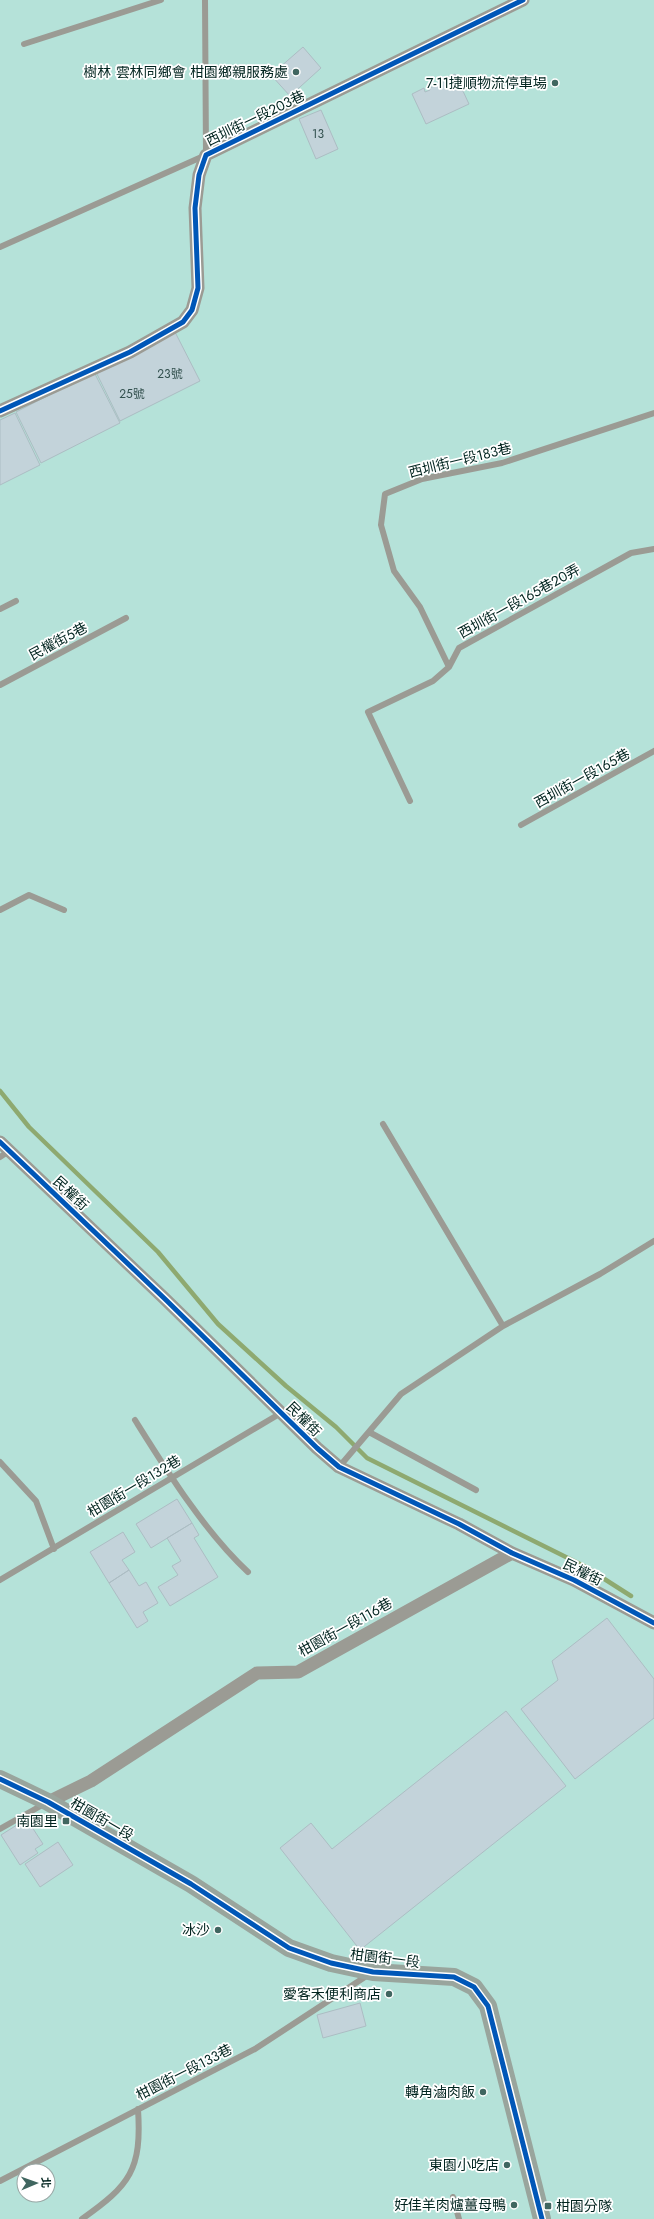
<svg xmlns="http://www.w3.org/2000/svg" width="654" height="2219" font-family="Jost,'Noto Sans TC',sans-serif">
  <rect width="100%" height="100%" fill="#b5e2d9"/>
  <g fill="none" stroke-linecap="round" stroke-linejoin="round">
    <path stroke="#8ea970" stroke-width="4.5" d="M0,1091l29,36 129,125 60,72 68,62 50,41 31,31 217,108 47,30"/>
  </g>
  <path fill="#c3d3da" stroke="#acbdc3" d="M303,47l18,21 -31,28 -19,-21z
    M455,74l14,30 -43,20 -14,-30 12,-6 1,4 5,-2 -1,-2 14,-5 -1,-3z
    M321,110l17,39 -22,10 -17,-40z
    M175,332l25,49 -80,40 -24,-49z
    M94,372l26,51 -79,40 -25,-51z
    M15,413l25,52 -40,20v-65z
    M177,1499l15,24 -41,25 -15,-24z
    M192,1523l7,12 -5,3 24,39 -48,29 -12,-19 20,-12 -6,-9 9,-5 -14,-23z
    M123,1532l12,20 -13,8 7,10 -20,13 -19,-31z
    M129,1570l10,16 7,-4 12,21 -15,9 5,9 -11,7 -28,-45z
    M607,1618l47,61v39l-79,61 -54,-70 37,-29 -6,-19z
    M506,1711l60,75 -206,164 -80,-102 31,-25 21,26z
    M20,1823l2,5 8,-4 13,20 -8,5 3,4 -18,12 -19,-30z
    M58,1842l15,23 -33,22 -15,-23z
    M360,2003l6,23 -43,12 -6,-23z"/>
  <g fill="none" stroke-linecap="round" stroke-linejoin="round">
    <path stroke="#9b9b94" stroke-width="6" d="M24,44l137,-44
      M0,247l206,-92 -1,-155
      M0,609l16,-8
      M449,667l-29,-60 -26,-36 -13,-46 4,-31 37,-15 80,-16 152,-50
      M0,685l126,-67
      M410,801l-42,-89 65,-31 16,-14 10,-19 172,-95 23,-4
      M521,825l133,-74
      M0,910l29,-15 35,15
      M383,1124l120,202
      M0,1157l9,-6
      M135,1420c32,51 69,111 113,152
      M369,1432l107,58
      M0,1462l36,39 18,48
      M339,1467l62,-73 102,-68 97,-52 54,-33
      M0,1580l281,-167
      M0,1829l44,-25
      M0,2181l255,-132 113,-74
      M453,2197l6,22
      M82,2219c48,-34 60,-49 56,-110"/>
    <path stroke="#9b9b94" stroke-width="13" d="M0,411l130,-59 53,-30 9,-12 6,-22 -3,-80 4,-33 7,-20 317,-155
      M0,1142l165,157 152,149 22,19 120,57 53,29 62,27 80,43
      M48,1802l43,-21 166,-108 41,-1 214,-119"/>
    <path stroke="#99a59d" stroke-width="18" d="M0,1779l48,23 143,82 98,64 42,15 42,9 81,5 20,10 14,19 54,213"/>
    <g stroke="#fff" stroke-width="8">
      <path id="cycleway" d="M0,411l130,-59 53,-30 9,-12 6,-22 -3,-80 4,-33 7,-20 317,-155
        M0,1142l165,157 152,149 22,19 120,57 53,29 62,27 80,43
        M0,1779l48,23 143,82 98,64 42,15 42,9 81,5 20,10 14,19 54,213"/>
    </g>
    <use href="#cycleway" stroke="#0057b8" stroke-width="5"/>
  </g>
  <g fill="#406660" stroke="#fff" stroke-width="1.5">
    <circle cx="296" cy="72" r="4"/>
    <circle cx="555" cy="83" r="4"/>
    <rect x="62" y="1817" width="8" height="8" rx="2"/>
    <circle cx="218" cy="1930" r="4"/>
    <circle cx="389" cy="1994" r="4"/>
    <circle cx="483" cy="2092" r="4"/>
    <circle cx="507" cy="2165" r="4"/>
    <circle cx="514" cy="2205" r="4"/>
    <rect x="544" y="2202" width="8" height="8" rx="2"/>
  </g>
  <g text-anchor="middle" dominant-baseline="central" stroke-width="3.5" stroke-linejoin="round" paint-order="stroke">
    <g font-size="12" fill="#32504e">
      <text x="318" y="134">13</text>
      <text x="170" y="374">23號</text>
      <text x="132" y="394">25號</text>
    </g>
    <g font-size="14" fill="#01241f" stroke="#fff" text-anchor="end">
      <text x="288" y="72">樹林 雲林同鄉會 柑園鄉親服務處</text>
      <text x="547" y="83">7-11捷順物流停車場</text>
      <text x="58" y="1821">南園里</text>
      <text x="210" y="1930">冰沙</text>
      <text x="381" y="1994">愛客禾便利商店</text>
      <text x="475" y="2092">轉角滷肉飯</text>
      <text x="499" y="2165">東園小吃店</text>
      <text x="506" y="2205">好佳羊肉爐薑母鴨</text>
      <text x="556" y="2206" text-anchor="start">柑園分隊</text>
    </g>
    <g font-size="14" fill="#01241f" stroke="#fff">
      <text transform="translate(255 118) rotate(-26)">西圳街一段203巷</text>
      <text transform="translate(460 460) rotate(-14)">西圳街一段183巷</text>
      <text transform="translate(519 601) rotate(-29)">西圳街一段165巷20弄</text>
      <text transform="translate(58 641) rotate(-28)">民權街5巷</text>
      <text transform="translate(582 778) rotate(-29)">西圳街一段165巷</text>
      <text transform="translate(71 1193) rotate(43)">民權街</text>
      <text transform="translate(304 1419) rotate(45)">民權街</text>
      <text transform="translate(134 1486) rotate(-31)">柑園街一段132巷</text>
      <text transform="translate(583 1572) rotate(26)">民權街</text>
      <text transform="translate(345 1627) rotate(-29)">柑園街一段116巷</text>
      <text transform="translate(102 1819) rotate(30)">柑園街一段</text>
      <text transform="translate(385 1958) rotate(7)">柑園街一段</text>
      <text transform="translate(184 2072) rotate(-27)">柑園街一段133巷</text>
    </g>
  </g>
  <g transform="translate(36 2183) rotate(88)"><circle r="19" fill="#ffffff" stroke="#99a7a5"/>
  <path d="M0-3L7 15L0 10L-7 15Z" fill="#406660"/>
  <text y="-6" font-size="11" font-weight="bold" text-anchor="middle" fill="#01241f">北</text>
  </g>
</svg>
